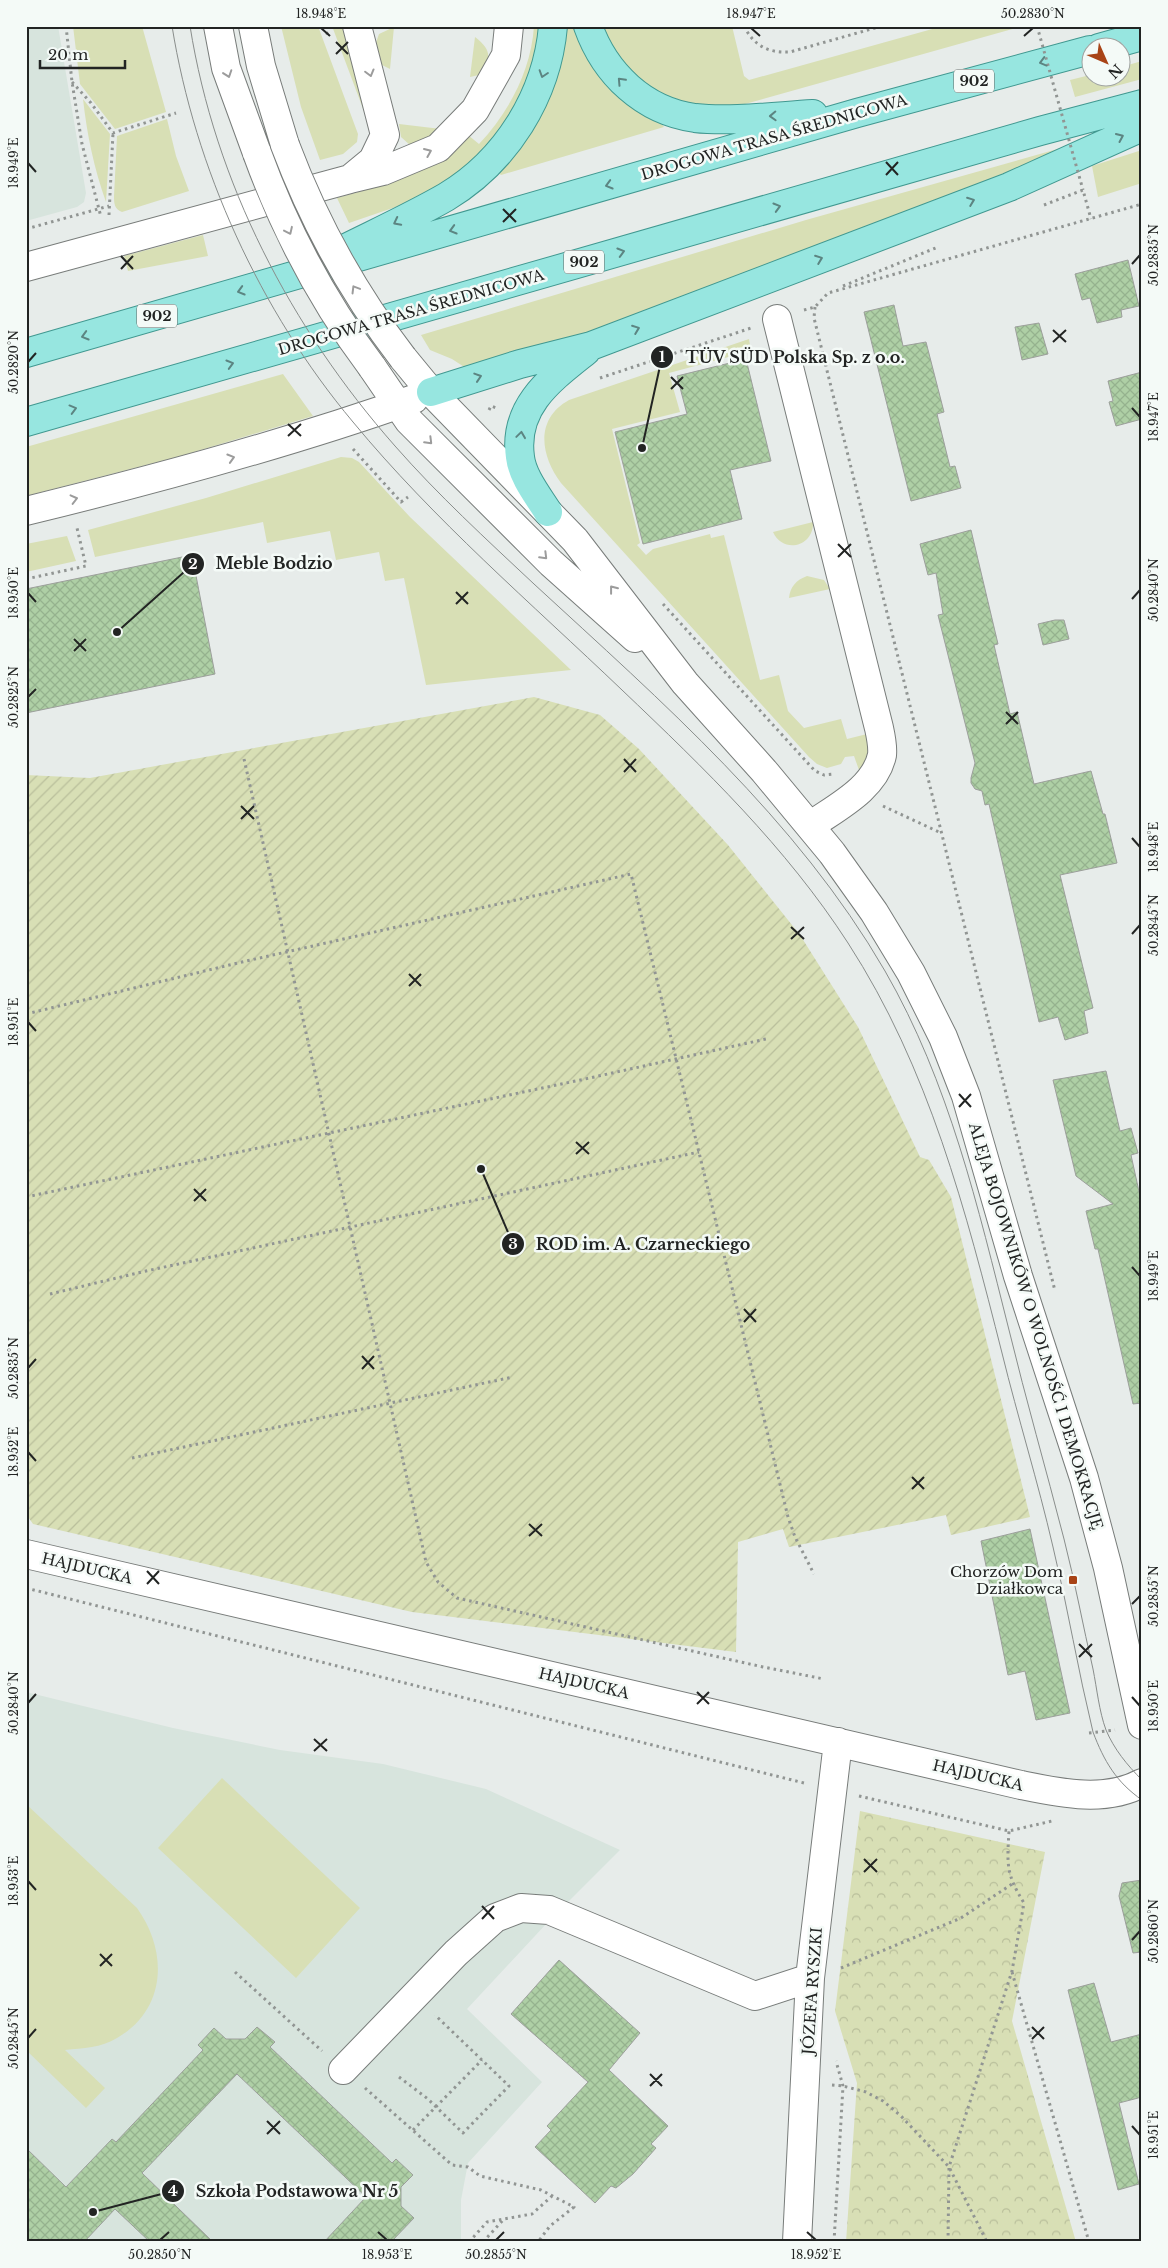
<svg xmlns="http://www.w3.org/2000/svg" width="1168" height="2268" font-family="'Libre Baskerville',serif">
  <defs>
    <pattern id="park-crowns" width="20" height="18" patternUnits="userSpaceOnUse" patternTransform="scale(1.25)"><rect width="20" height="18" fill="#d8dfb5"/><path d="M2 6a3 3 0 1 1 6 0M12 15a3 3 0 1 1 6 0" fill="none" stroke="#b9bf9b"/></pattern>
    <pattern id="garden-furrows" width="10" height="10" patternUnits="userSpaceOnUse" patternTransform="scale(1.25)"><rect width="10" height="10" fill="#d8dfb5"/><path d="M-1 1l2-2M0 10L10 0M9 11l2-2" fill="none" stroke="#b9bf9b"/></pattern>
    <pattern id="building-cross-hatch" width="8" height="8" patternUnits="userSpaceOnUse" patternTransform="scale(1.25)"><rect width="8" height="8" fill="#aecfa5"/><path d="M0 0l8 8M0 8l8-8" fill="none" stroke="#95b28e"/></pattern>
  </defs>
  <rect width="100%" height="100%" fill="#e7ecea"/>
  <path fill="#d7e4dd" d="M26,26h32l28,167 -2,9 -7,5 -51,14z
    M26,1692l147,36 107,22 103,14 103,25 134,61 -73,73 -80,86 75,73 -74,81 -7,37v42h-435z"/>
  <path fill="#d8dfb5" d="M73,26h69l24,86 -51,17 -35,-45z
    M281,26h37l40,108 -1,8 -14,12 -23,6 -19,-53z
    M332,26h11l25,96z
    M534,26h8l-1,8 -18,63 -27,41 -36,36 -44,26 -67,23 -12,-25 49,-14 43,-18 39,-31 11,9c30,-32 52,-73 55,-118z
    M565,26h11l88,101 -163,48 -3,-3z
    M601,26h131l12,50 5,4 194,-54h73v2l-271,76c-11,2 -21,4 -31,4 -37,0 -76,-20 -97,-50 -6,-10 -11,-22 -16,-32z
    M394,27l-4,42 -8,-4 -8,-17 5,-14z
    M475,37c17,13 17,22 4,38l-9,2z
    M1142,61v18l-67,18 -5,-17 20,-5v3h30l1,-11z
    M83,99l27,35 -4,68c-12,-34 -19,-67 -23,-103z
    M167,119l9,37 13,35 -67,21c-8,-3 -8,-9 -8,-16l3,-60z
    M399,124l42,5 -23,17h-7l-10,-9z
    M1061,148v5l-494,187 -95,32 -20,-13 -22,-9 -9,-15 385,-115z
    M1142,150v33l-44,14 -6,-31z
    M203,235l5,21 -80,15 -4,-15z
    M749,339l2,12 -82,22 11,39 -68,17 28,114 -3,2 9,10 7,-6 57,-15 1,4 13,-3 36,145 19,-5 9,36 16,17 37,-9 6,20 20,-5c2,15 2,24 -8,36l-5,-14 -9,1 -4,7 -14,4 -10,-4 -8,-7 -248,-274c-21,-28 -26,-64 8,-83z
    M283,374l30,42 -132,40 -155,40v-49z
    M341,457l11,1 7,4 51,55 161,153 -145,15 -22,-107 -19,3 -6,-29 -43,8 -6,-29 -63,12 -4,-21 -168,35 -7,-27 118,-32z
    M813,522c1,25 -30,32 -40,10z
    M67,536l9,25 -50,11v-28z
    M807,576l17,4 6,9 -41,9c1,-11 7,-18 18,-22z
    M222,1778l138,130 -64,70 -138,-130z
    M26,1804l111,104c31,43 30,101 -20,130 -16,10 -34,10 -52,12l40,38 -19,20 -60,-58z"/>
  <path fill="url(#park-crowns)" d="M860,1811l185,41 -33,169 64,221h-230l11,-159 -22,-72z"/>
  <path fill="url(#garden-furrows)" d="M534,697l66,18 39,34 89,96 72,90 58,92 62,130 9,3 22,37 79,320 -79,18 -5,-20 -157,32 -6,-18 -45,13 -2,110 -324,-40 -379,-88 -7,-10v-739l64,3z"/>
  <path fill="url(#building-cross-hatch)" stroke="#9c9f9b" d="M1128,260l11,46 -18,4 1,7 -25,6 -7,-25 -8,2 -7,-26z
    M894,305l9,41 23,-4 18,70 -7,2 13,53 5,-1 6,22 -50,13 -47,-189z
    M1039,323l9,31 -26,6 -7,-33z
    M746,359l25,102 -41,9 12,49 -99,25 -28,-112 72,-18 -10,-38z
    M1142,372v47l-26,7 -7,-24 4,-1 -5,-20z
    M971,530l27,114 -4,1 16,69 7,-2 17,72 57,-13 12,43h2l12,49 -57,12 33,133 -9,3 4,22 -23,7 -7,-23 -19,5 -50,-218 -4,1 -3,-14 -7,-2 -4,-6v-5l4,-15 -37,-148 5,-1 -7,-41 -8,2 -8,-31z
    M192,555l23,119 -189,39v-124z
    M1055,620h9l5,19 -26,6 -5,-21z
    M1106,1071l14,60 11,-3 7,25 -7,2 9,41h2v207l-9,1 -35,-155h-3l-9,-38 27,-7 -37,-28 -23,-96z
    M1030,1529l40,184 -34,7 -11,-49 -17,4 -27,-134z
    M1142,1880v72l-9,1 -14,-57 3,-13z
    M559,1960l81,73 -31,37 59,56 -17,18 5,4 -23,26 -17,14 -5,-2 -16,17 -60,-56 16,-17 -4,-4 41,-44 -77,-68z
    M1094,1983l17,59 31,-8v63l-23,6 20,81 -21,6 -50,-200z
    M257,2027l18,15 -5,5 122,116 4,-4 17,16 -12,12v19l13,12 -23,24h-67l42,-45 -129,-123 -95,99 71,69h-63l-35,-33 -31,33h-58v-94l40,39 46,-48 4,3 87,-92 -5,-5 16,-17 12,11h19z"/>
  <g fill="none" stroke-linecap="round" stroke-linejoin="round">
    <g stroke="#787c7a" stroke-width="30">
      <path id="minor" d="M218,26l8,42 31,85
        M253,26l8,40 24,79
        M357,26l28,109 -12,25 -23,19 33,-8 55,-23 37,-38 31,-55 3,-29
        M26,267l324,-88
        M777,319l102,409c2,9 4,18 3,27 -7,34 -47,53 -72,71
        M403,358l28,34 144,148 110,143 79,88 68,82 42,59 37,61 32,64 23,59 52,180 66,202 24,90 34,157
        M372,367l37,54 142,142 84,75
        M26,511c131,-32 261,-67 388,-112
        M26,1554l995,231c39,8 84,18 121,-2
        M343,2070l113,-117 39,-35 26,-10 28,2 206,86 55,-18
        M797,2242l13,-264 28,-236"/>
    </g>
    <g stroke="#419890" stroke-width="30">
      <path id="major" d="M588,26c17,48 56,85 107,92 36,4 82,-2 118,-4
        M1099,48l43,-12
        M344,249c34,-17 69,-33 102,-52 60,-36 101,-101 107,-171
        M26,353l831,-240 233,-63
        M431,392l89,-28 71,-18 418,-159 133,-60
        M26,422l1014,-291 102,-27
        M548,512c-10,-16 -26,-36 -28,-55 -7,-51 31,-78 66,-106"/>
    </g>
    <path stroke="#919593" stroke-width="3" stroke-dasharray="2.5 4" stroke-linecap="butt" d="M66,26l6,56 10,62 19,73
      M324,26l5,12
      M744,26c10,20 24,27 46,26l92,-26
      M72,82l19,21 22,30 63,-20
      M1044,205l39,-15 8,29
      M109,215l4,-82
      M26,229l83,-23
      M843,286l95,-39
      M815,307l-1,11 241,973
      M804,310l11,-3 13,-14 314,-89
      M600,378l151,-50
      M489,410l2,-4 8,3
      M353,449l48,53 7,-5
      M26,579l60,-13 -9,-38
      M663,604l152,167 9,4 10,-1
      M244,759l182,803 12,20 19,16 306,69 61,12
      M883,806l58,27
      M26,1014l216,-52 389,-88 157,643 7,20 19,37
      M26,1197l559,-118 181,-40
      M50,1294l96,-23 553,-119
      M132,1458l381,-81
      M26,1588l778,195
      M1089,1733l26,-3
      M859,1796l150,35 43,-10
      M841,1968l120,-50 51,-34
      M235,1972l87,79
      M1012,1972l77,270
      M399,2077l29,22 35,34 46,-47 -74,-71
      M832,2085l11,1 23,6 17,9 18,15 48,51 38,75
      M365,2088l87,77 16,2 12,9 61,14 33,17 -24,19 -12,16
      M413,2130l69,-70
      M469,2242l18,-20 45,-8 20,-18
      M483,2242l21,-23
      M834,2242l9,-156 -7,-25
      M948,2242l1,-75 63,-196 12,-68c-18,-29 -17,-38 -15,-72"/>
    <use href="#minor" stroke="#fff" stroke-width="28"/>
    <use href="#major" stroke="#97e6e0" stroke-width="28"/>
    <path stroke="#898d8b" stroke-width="1" d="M172,26c23,143 88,285 181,396 81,98 178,181 269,268 83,79 164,157 226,253 81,125 118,268 154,410 16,65 36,129 51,194 15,61 25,124 40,185 11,29 23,50 49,68
      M190,26c25,157 101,302 205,420 43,49 91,93 139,138 128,118 263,235 351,387 64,111 93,236 124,359 17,70 37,139 55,209 11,43 19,87 29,130 4,20 6,42 13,61 8,19 21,35 36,50"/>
    <g stroke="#787c7a" stroke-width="30" stroke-linecap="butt">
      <path id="minor-bridge" d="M285,145c29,77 68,148 118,213
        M257,153c28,77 66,149 115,214"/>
    </g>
    <path stroke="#919593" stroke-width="3" stroke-dasharray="2.5 4" stroke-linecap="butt" d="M1037,26l46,164"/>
    <use href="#minor-bridge" stroke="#fff" stroke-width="28"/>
  </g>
  <defs><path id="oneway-chevron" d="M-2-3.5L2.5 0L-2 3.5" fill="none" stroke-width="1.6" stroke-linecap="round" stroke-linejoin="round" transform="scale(1.25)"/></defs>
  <g stroke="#5c8582">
    <use href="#oneway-chevron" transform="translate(1043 62) rotate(165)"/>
    <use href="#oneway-chevron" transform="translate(543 74) rotate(108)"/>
    <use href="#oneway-chevron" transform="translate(621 81) rotate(-133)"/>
    <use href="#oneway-chevron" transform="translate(773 116) rotate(178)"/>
    <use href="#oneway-chevron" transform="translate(1120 137) rotate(-24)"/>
    <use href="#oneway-chevron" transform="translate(609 185) rotate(164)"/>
    <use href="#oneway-chevron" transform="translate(971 201) rotate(-21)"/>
    <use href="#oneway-chevron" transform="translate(777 207) rotate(-16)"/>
    <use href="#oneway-chevron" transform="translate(397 222) rotate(153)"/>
    <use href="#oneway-chevron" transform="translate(453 230) rotate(164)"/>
    <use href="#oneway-chevron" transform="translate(621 252) rotate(-16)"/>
    <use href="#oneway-chevron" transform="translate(819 259) rotate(-21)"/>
    <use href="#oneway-chevron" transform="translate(241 291) rotate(164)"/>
    <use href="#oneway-chevron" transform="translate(636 329) rotate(-21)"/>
    <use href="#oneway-chevron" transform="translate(85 336) rotate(164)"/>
    <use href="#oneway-chevron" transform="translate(230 364) rotate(-16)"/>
    <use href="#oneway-chevron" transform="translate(478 377) rotate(-18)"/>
    <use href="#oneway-chevron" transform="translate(73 409) rotate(-15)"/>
    <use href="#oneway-chevron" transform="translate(521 435) rotate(-82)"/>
  </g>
  <g stroke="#9c9c9c">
    <use href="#oneway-chevron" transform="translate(370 73) rotate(75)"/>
    <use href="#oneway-chevron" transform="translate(228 74) rotate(71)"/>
    <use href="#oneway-chevron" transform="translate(428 152) rotate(-23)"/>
    <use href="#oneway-chevron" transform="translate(289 231) rotate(65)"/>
    <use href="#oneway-chevron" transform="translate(355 289) rotate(-121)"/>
    <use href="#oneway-chevron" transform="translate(429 441) rotate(45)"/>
    <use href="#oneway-chevron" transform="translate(231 458) rotate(-17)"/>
    <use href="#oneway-chevron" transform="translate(74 499) rotate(-14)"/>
    <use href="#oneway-chevron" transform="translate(544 556) rotate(45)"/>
    <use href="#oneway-chevron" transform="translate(613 589) rotate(-128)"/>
  </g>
  <path fill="none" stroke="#222423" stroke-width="2" d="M321,28l9,8M751,28l9,8M1024,36l9,-8M336,42l12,12M336,54l12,-12M886,162l12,13M28,163l8,9M886,175l12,-13M503,209l13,13M503,222l13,-13M121,256l12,13M1132,264l8,-9M121,269l12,-13M1053,330l13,12M1053,342l13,-12M28,362l8,-9M671,377l12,12M671,389l12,-12M1132,408l8,9M288,424l13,12M288,436l13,-12M838,544l13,13M838,557l13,-13M456,592l12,12M28,593l8,9M1132,599l8,-9M456,604l12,-12M74,639l12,12M74,651l12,-12M28,697l8,-8M1006,712l12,12M1006,724l12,-12M624,759l12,13M624,772l12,-13M241,806l13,13M241,819l13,-13M1132,838l8,9M791,927l13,12M1132,934l8,-9M791,939l13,-12M409,974l12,12M409,986l12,-12M28,1022l8,9M959,1094l12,13M959,1107l12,-13M576,1142l13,12M576,1154l13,-12M194,1189l12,12M194,1201l12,-12M1132,1267l8,9M744,1309l12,13M744,1322l12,-13M362,1356l12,13M28,1368l8,-9M362,1369l12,-13M28,1452l8,9M912,1477l12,12M912,1489l12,-12M529,1524l13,12M529,1536l13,-12M147,1571l12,13M147,1584l12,-13M1132,1604l8,-8M1079,1644l13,13M1079,1657l13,-13M697,1692l12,12M1132,1697l8,9M28,1703l8,-9M697,1704l12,-12M314,1739l13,12M314,1751l13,-12M864,1859l13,13M864,1872l13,-13M28,1881l8,9M482,1906l12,13M482,1919l12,-13M1132,1940l8,-9M100,1954l12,12M100,1966l12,-12M1032,2027l12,12M28,2038l8,-9M1032,2039l12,-12M650,2074l12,12M650,2086l12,-12M267,2121l13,13M1132,2126l8,9M267,2134l13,-13M378,2232l9,8M807,2232l9,8M160,2240l9,-8M496,2240l8,-8"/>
  <rect fill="#a84316" stroke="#f4faf7" stroke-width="2" x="1068" y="1575" width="10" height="10" rx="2.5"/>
  <g text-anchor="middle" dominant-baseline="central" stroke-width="5" stroke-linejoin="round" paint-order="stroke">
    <g fill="#f4faf7" stroke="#616463" stroke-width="1">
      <rect x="954" y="69.5" width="40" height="23" rx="4"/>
      <rect x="564" y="250.5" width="40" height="23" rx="4"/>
      <rect x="137" y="304.5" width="40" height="23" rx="4"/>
    </g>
    <g font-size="14" font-weight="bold" fill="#222423">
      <text x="974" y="81">902</text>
      <text x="584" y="262">902</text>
      <text x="157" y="316">902</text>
    </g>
    <g font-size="15" fill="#222423" stroke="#f4faf7">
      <text transform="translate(774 137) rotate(-16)">DROGOWA TRASA ŚREDNICOWA</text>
      <text transform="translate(411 312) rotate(-16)">DROGOWA TRASA ŚREDNICOWA</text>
      <text transform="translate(1036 1326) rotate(73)">ALEJA BOJOWNIKÓW O WOLNOŚĆ I DEMOKRACJĘ</text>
      <text transform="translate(87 1568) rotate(13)">HAJDUCKA</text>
      <text transform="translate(584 1683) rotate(13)">HAJDUCKA</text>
      <text transform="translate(978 1775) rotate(13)">HAJDUCKA</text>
      <text transform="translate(812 1991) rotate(-86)">JÓZEFA RYSZKI</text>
    </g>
    <g font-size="15" fill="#222423" stroke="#f4faf7" text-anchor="end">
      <text x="1063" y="1571">Chorzów Dom<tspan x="1063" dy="17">Działkowca</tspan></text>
    </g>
  </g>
  <path fill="none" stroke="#222423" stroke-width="2" d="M642 448L662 357M117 632L193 564M481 1169L513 1244M93 2212L173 2191"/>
  <g fill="#222423" stroke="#f4faf7" stroke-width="2">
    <circle cx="642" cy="448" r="5"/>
    <circle cx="117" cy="632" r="5"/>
    <circle cx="481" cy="1169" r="5"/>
    <circle cx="93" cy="2212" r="5"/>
    <circle cx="662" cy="357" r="12"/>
    <circle cx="193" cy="564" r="12"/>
    <circle cx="513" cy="1244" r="12"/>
    <circle cx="173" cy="2191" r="12"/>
  </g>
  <g font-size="15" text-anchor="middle" font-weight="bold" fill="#fff">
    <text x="662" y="362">1</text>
    <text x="193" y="569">2</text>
    <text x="513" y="1249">3</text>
    <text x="173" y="2196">4</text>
  </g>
  <g font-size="16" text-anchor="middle" font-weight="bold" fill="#222423" stroke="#f4faf7" stroke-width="5" stroke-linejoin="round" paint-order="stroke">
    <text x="795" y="363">TÜV SÜD Polska Sp. z o.o.</text>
    <text x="274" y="569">Meble Bodzio</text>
    <text x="643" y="1250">ROD im. A. Czarneckiego</text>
    <text x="297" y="2197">Szkoła Podstawowa Nr 5</text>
  </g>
  <rect width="1168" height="2268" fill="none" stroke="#f4faf7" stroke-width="55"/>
  <g transform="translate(1106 62) rotate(135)"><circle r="24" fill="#f4faf7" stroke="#a0a4a2"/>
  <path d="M0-4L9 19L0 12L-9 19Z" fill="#a84316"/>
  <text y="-8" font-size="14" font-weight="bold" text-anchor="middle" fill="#222423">N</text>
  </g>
  <path d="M40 60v8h85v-8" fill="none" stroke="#222423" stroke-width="2.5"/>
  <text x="48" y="60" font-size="15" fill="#222423" stroke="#f4faf7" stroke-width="4" paint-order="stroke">20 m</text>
  <rect x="28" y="28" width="1112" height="2212" fill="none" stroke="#222423" stroke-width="2"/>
  <g font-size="12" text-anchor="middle" fill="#222423">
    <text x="321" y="18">18.948°E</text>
    <text x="751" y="18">18.947°E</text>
    <text x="1033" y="18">50.2830°N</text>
    <text transform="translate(14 163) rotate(-90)" y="4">18.949°E</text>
    <text transform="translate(1154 255) rotate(-90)" y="4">50.2835°N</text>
    <text transform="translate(14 362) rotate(-90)" y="4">50.2820°N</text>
    <text transform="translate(1154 417) rotate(-90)" y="4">18.947°E</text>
    <text transform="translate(1154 590) rotate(-90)" y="4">50.2840°N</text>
    <text transform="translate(14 593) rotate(-90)" y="4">18.950°E</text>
    <text transform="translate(14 697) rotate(-90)" y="4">50.2825°N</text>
    <text transform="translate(1154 847) rotate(-90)" y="4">18.948°E</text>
    <text transform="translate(1154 925) rotate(-90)" y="4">50.2845°N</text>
    <text transform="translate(14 1022) rotate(-90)" y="4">18.951°E</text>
    <text transform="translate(1154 1276) rotate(-90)" y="4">18.949°E</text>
    <text transform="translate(14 1368) rotate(-90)" y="4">50.2835°N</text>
    <text transform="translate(14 1452) rotate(-90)" y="4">18.952°E</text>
    <text transform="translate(1154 1596) rotate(-90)" y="4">50.2855°N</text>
    <text transform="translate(14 1703) rotate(-90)" y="4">50.2840°N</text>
    <text transform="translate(1154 1706) rotate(-90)" y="4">18.950°E</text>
    <text transform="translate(14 1881) rotate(-90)" y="4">18.953°E</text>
    <text transform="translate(1154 1931) rotate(-90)" y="4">50.2860°N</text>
    <text transform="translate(14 2038) rotate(-90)" y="4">50.2845°N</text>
    <text transform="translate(1154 2135) rotate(-90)" y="4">18.951°E</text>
    <text x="160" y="2259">50.2850°N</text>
    <text x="387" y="2259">18.953°E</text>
    <text x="496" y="2259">50.2855°N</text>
    <text x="816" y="2259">18.952°E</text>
  </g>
</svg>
